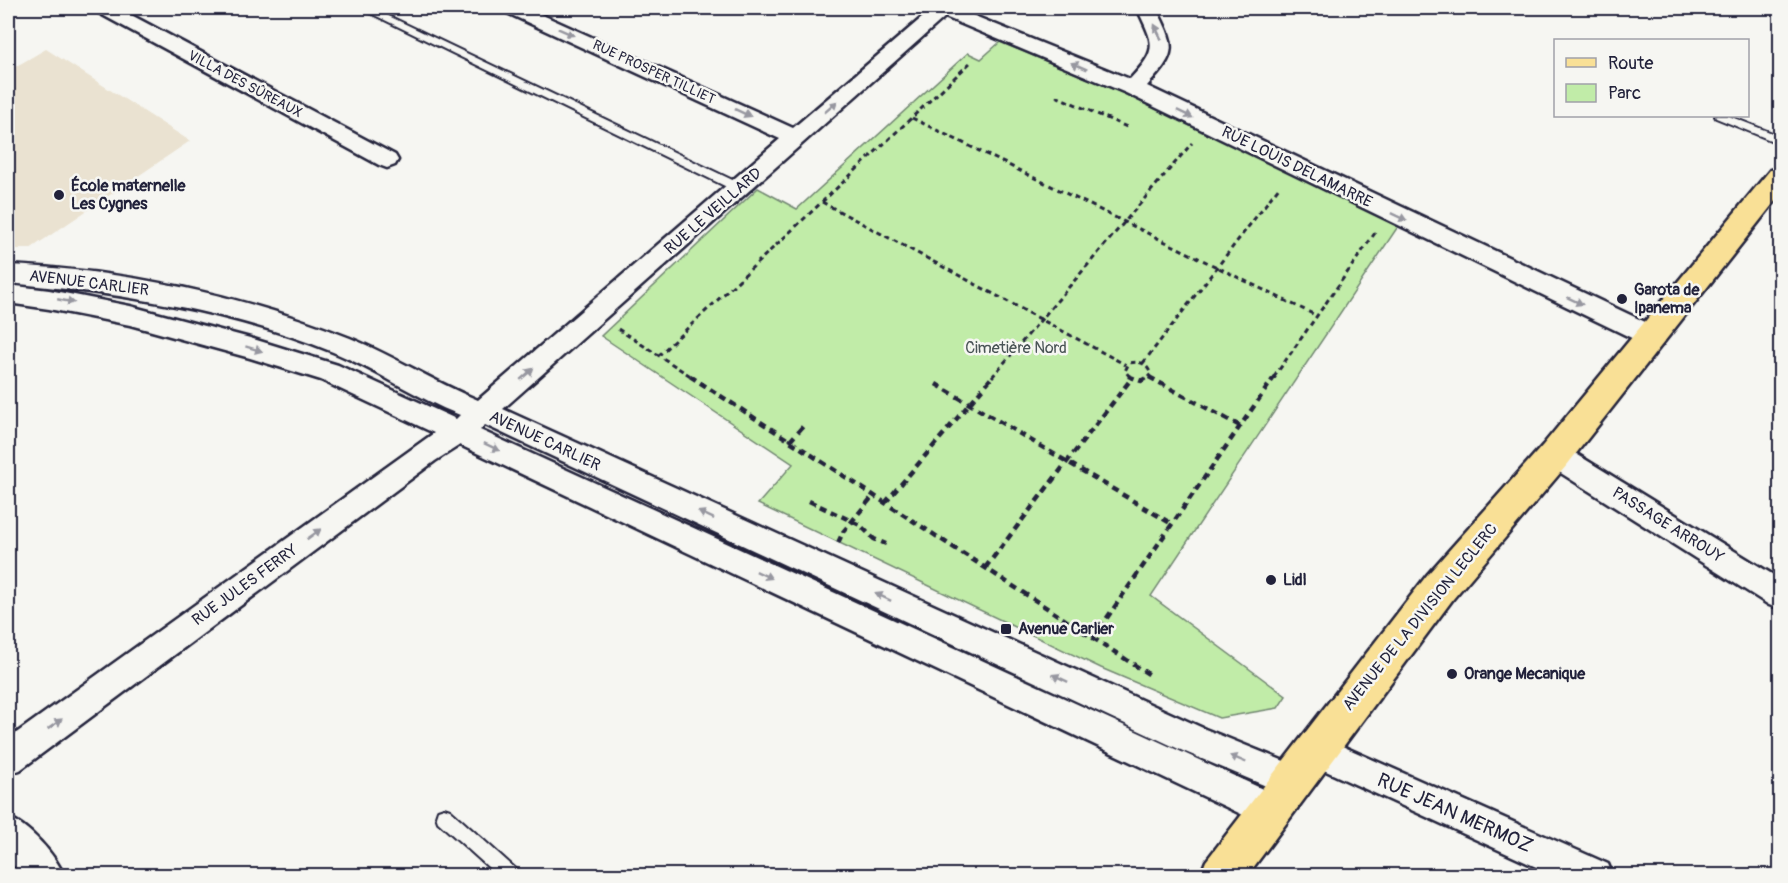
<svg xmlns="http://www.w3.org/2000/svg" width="1788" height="883" font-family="Pangolin,sans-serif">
  <rect width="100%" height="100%" fill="#f6f6f2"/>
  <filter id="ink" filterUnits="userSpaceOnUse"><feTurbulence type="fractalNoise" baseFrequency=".0167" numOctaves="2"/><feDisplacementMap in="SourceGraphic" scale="12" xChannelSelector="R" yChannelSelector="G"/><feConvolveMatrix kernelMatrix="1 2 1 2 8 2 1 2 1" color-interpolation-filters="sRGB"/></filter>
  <g filter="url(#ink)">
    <path fill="#eae2d1" d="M46,49l144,92 -160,108h-22v-178z"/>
    <path fill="#c1eca8" stroke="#728772" stroke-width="1.5" d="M1000,42l118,49 283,131 -250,374 135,100 -8,12 -59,10 -118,-50 -343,-164 35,-40 -192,-128 157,-148 39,21 171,-156 13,6z"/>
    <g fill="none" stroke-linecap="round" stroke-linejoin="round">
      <g stroke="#22223b" stroke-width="4">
        <path id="service" d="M360,8h12l371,177 2,3 -6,4 -4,-1z
          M1715,116h14l51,20v8l-64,-26z
          M444,808l6,2 67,60 2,6h-21l-60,-54 -2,-6 2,-6z"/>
      </g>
      <g stroke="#22223b" stroke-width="5">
        <path id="minor" d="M94,8h24l277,147 3,5 -3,5 -8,3 -8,-3 -282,-153z
          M503,8h24l266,120 138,-118 -1,-2h25l175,71c29,-31 24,-34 7,-71h19c20,39 22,45 -9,78l513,243 4,7 -4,7 -9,3 -9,-3 -516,-250 -181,-76 -442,392 702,320 99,40 4,12 -4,12 -12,4 -109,-46 -685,-320 -13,-6 -5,5 802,368 5,12 -5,12 -12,5 -12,-5 -798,-377 -25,16 -415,309 -12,4v-35l426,-306 -113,-53 -71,-22 -120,-33 -81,-16 -41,-6v-18l41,5 81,16 120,32 88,27 118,54 4,-4c-44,-17 -83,-45 -127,-63 -104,-42 -214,-59 -325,-69v-18c116,5 234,30 342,73 44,18 84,44 128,62l302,-261 -275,-127z
          M1555,443l10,4 215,132v30l-11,-4 -224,-142 -4,-8 4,-8z
          M1315,734l293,130 5,12h-57l-252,-115 -5,-11 5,-11z
          M8,817c20,8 48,38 56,59h-41l-15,-17z"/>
      </g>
      <g stroke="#22223b" stroke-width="5">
        <path id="primary" d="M1780,168v27l-213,270 -114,134 -206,277h-47l6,-15 221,-286 116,-130 227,-275z"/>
      </g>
      <path stroke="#22223b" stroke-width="3" stroke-dasharray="5 4" stroke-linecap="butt" d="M1056,96l73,32
        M912,118l405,198
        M822,202l304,163
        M618,329l74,48
        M658,356l313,-294
        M1143,363l136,-176
        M992,377l200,-234
        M1130,377l-5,-6 4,-8c12,-2 17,0 22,11l-3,3
        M1274,377l101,-144"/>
      <path stroke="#22223b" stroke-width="4.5" stroke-dasharray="7 5" stroke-linecap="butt" d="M690,376l460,299
        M1128,376l13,5 8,-5
        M1149,377l91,49
        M936,384l236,140
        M790,441l14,-16
        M809,501l51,24 14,14 12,5
        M885,503l108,-127
        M838,543l5,-11 30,-36
        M985,568l146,-189
        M1093,638l182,-262"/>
      <use href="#service" fill="#f6f6f2" fill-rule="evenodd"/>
      <use href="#minor" fill="#f6f6f2" fill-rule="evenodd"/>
      <use href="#primary" fill="#f9e096" fill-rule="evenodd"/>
    </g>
    <defs><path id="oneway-solid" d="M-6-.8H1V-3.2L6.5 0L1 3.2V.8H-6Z" transform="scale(1.5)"/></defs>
    <g fill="#9797a0">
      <use href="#oneway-solid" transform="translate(566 32) rotate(24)"/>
      <use href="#oneway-solid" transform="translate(1158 32) rotate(-115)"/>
      <use href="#oneway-solid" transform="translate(1079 66) rotate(-157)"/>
      <use href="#oneway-solid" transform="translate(831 107) rotate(-41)"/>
      <use href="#oneway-solid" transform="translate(743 113) rotate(25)"/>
      <use href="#oneway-solid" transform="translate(1185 114) rotate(26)"/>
      <use href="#oneway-solid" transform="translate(1399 217) rotate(25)"/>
      <use href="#oneway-solid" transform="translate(66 301) rotate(11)"/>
      <use href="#oneway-solid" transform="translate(1575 301) rotate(25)"/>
      <use href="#oneway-solid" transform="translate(254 349) rotate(17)"/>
      <use href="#oneway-solid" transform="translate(527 374) rotate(-41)"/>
      <use href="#oneway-solid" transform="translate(492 447) rotate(25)"/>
      <use href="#oneway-solid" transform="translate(706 515) rotate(-155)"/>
      <use href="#oneway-solid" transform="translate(314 534) rotate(-36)"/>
      <use href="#oneway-solid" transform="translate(764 575) rotate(25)"/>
      <use href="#oneway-solid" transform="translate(883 597) rotate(-155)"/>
      <use href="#oneway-solid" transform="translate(1060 678) rotate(-155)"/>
      <use href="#oneway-solid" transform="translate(55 724) rotate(-36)"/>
      <use href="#oneway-solid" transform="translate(1238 759) rotate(-157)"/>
    </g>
  </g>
  <g fill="#22223b" stroke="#f6f6f2" stroke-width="2">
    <circle cx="59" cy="195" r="6"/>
    <circle cx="1622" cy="299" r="6"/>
    <circle cx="1271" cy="580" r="6"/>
    <rect x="1000" y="623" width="12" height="12" rx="3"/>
    <circle cx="1452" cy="674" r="6"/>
  </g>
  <g text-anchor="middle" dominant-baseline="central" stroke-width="5" stroke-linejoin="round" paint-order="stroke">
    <g font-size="14" fill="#22223b" stroke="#f6f6f2">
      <text transform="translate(654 72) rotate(25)">RUE PROSPER TILLIET</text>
      <text transform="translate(245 84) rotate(28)">VILLA DES SÛREAUX</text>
    </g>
    <g font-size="16" fill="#22223b" stroke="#f6f6f2">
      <text transform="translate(1297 167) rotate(26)">RUE LOUIS DELAMARRE</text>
      <text transform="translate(713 211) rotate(-41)">RUE LE VEILLARD</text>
      <text transform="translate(89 283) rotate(7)">AVENUE CARLIER</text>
      <text transform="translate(545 441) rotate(25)">AVENUE CARLIER</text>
      <text transform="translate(1668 525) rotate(32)">PASSAGE ARROUY</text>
      <text transform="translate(245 585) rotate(-36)">RUE JULES FERRY</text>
      <text transform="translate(1420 617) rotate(-51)">AVENUE DE LA DIVISION LECLERC</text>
    </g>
    <g font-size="16" font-weight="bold" fill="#22223b" stroke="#f6f6f2" text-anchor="start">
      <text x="71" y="186">École maternelle<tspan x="71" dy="18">Les Cygnes</tspan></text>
      <text x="1634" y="290">Garota de<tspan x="1634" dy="18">Ipanema</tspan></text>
      <text x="1283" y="580">Lidl</text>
      <text x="1018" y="629">Avenue Carlier</text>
      <text x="1464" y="674">Orange Mecanique</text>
    </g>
    <g font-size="16" fill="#4a5456" stroke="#f6f6f2">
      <text x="1016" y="348">Cimetière Nord</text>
    </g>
    <g font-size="20" fill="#22223b" stroke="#f6f6f2">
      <text transform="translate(1455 813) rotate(24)">RUE JEAN MERMOZ</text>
    </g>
  </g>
  <rect width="1788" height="883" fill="none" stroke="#f6f6f2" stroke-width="30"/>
  <rect x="15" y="15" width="1758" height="853" fill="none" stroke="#22223b" stroke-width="2" filter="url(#ink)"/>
  <rect x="1554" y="39" width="195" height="78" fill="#f6f6f2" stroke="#a1a1a9" stroke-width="1.5"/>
  <rect x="1566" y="58" width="30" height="9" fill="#f9e096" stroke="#a1a1a9" stroke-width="1.5"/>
  <text x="1608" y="69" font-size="18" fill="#22223b">Route</text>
  <rect x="1566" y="84" width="30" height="18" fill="#c1eca8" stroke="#a1a1a9" stroke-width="1.5"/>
  <text x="1608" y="99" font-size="18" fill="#22223b">Parc</text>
</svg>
